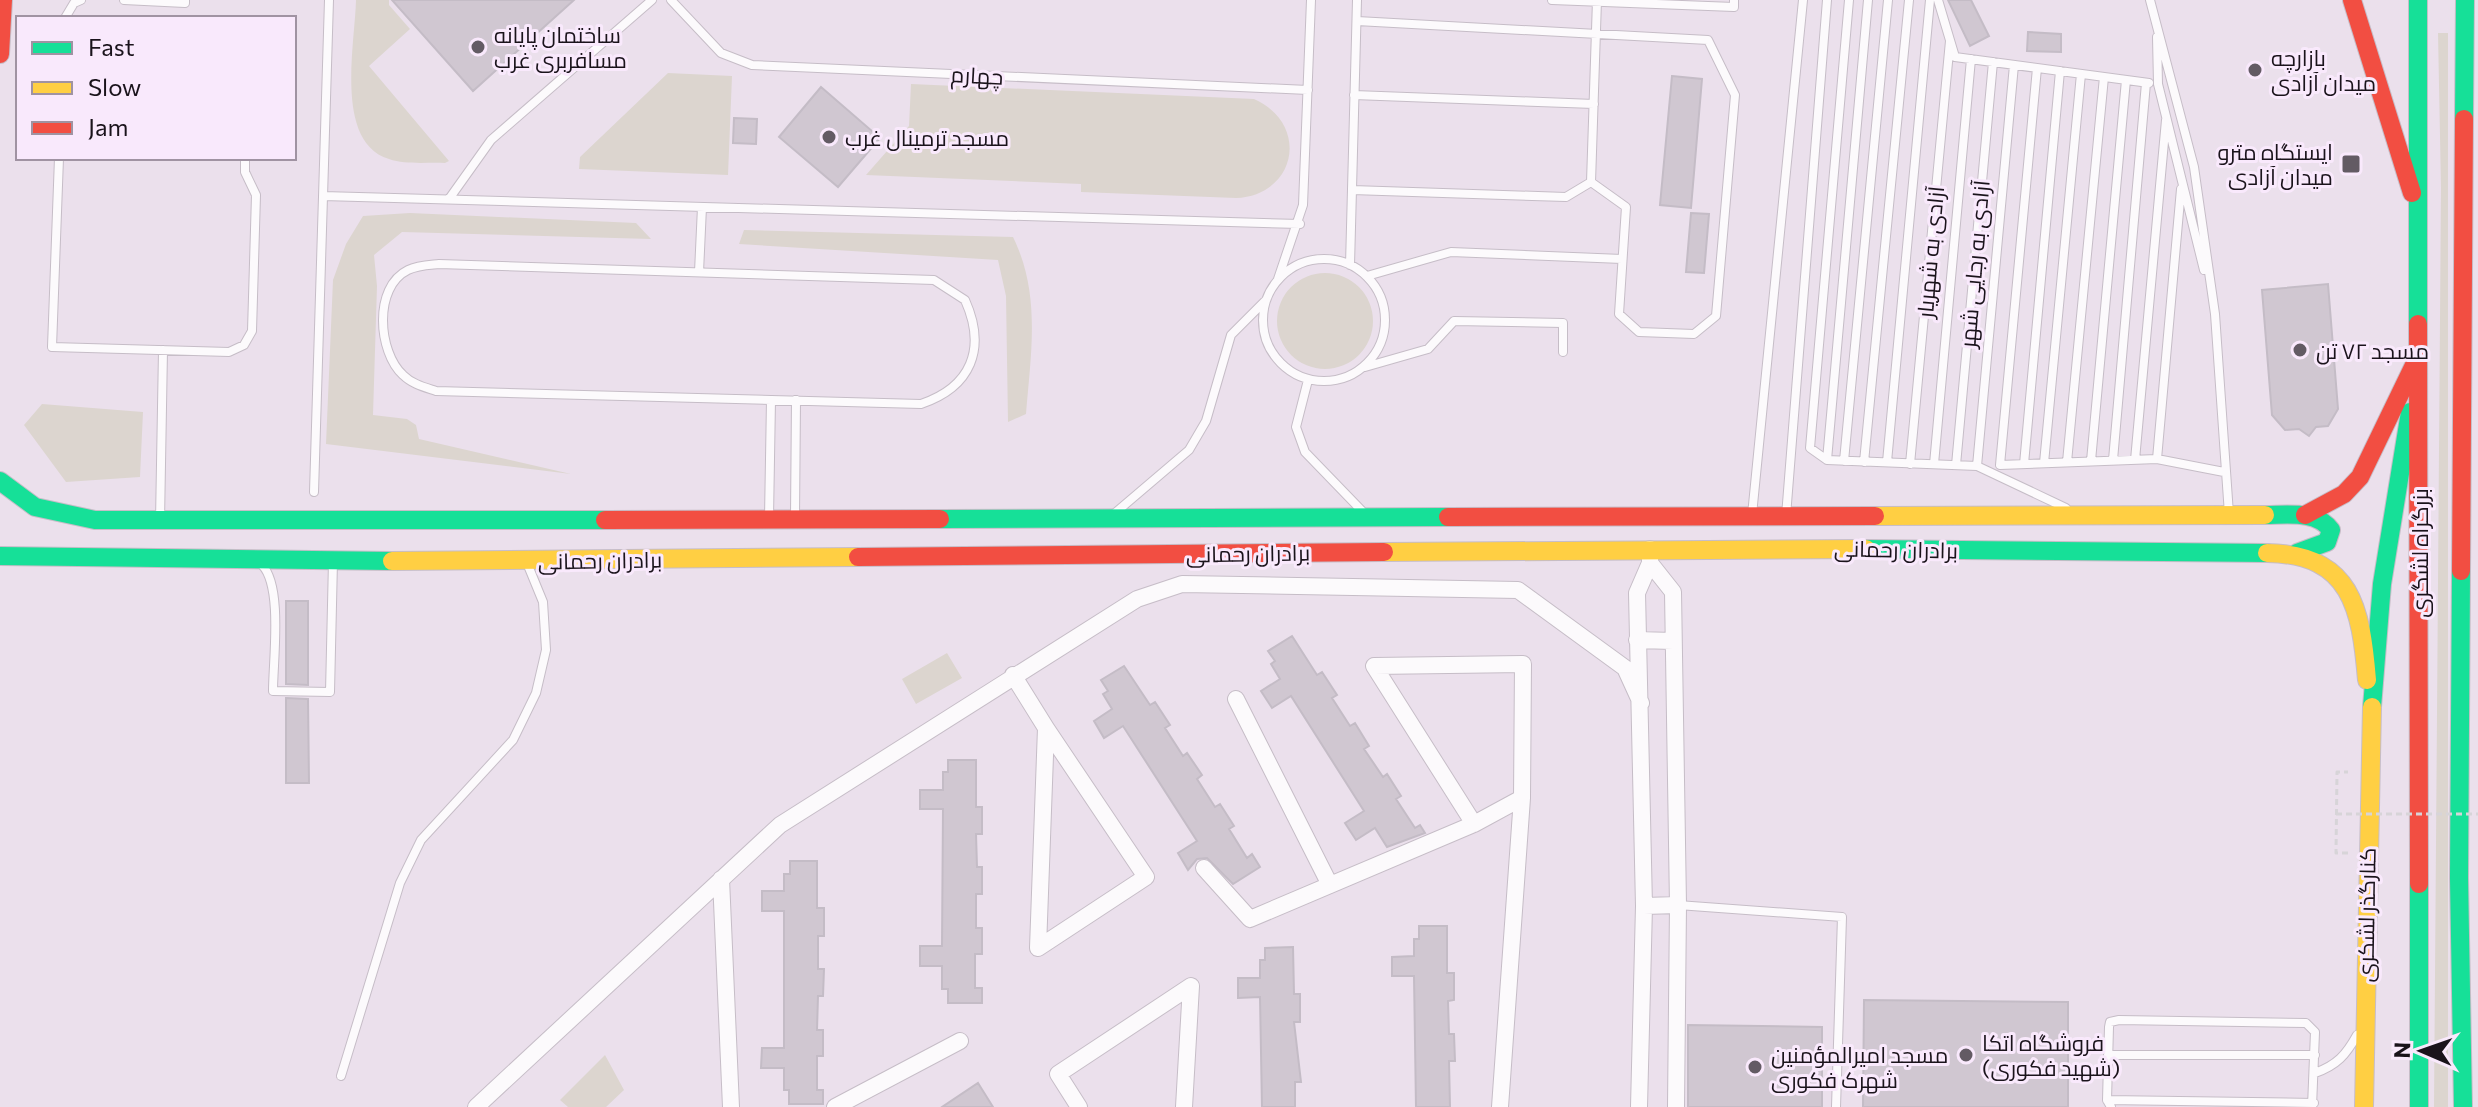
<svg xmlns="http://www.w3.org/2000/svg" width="2478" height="1107" font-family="Commissioner,Cairo,sans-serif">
  <rect width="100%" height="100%" fill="#ebe0ec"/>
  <path fill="#dcd5cf" d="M356,0h33v5l21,24 -41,37 80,95 -4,2c-17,-1 -39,2 -56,-4 -55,-17 -34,-114 -33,-159z
    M2438,33h10v1074h-14l7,-919z
    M668,73l64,3 -4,99 -149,-6 1,-12z
    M911,84l343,15c56,25 43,96 -18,99l-155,-6v-8l-215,-9 43,-49z
    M410,213l226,10 15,16 -249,-7 -28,23 3,31 -4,129 34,4 9,6 3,14 152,35 -245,-30 7,-164 13,-36 17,-28z
    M744,230l269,7c28,57 18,115 13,177l-18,8 -2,-126 -8,-36 -259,-16z
    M1277 321a48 48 0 1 1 96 0a48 48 0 1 1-96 0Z
    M42,404l101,8 -3,65 -74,5 -42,-57z
    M947,653l15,25 -46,26 -14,-25z
    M605,1055l19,35 -18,17h-38l-8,-7z"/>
  <path fill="#d0c7d1" stroke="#c4bcc6" stroke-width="2" d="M392,0h182l-101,91z
    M1948,0h23l18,36 -19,10z
    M2028,32l33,2v18l-34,-1z
    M1672,76l30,3 -11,129 -31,-3z
    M821,87l59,51 -42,49 -59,-50z
    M734,118l23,1 -1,25 -23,-1z
    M1691,213l18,1 -5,59 -18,-1z
    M2328,284l10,125 -10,17 -12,1 -7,9 -10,-7 -14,1 -13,-15 -10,-125z
    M286,601h22v84l-22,-1z
    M1292,636l25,39 5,-3 15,23 -5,3 18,28 5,-3 14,23 -5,3 19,28 4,-3 14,22 -5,3 19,29 5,-3 5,8 -38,14 -12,-19 -19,12 -11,-17 19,-12 -73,-115 -19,12 -11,-17 19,-12 -9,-15 4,-3 -7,-10z
    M1124,666l26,39 5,-3 15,23 -5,3 18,28 4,-3 15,22 -5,4 18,28 5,-3 14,22 -5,3 18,29 5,-4 8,13 -27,17 -26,-26 -10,1 -9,11 -10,-17 19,-12 -74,-115 -19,12 -10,-17 18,-12 -9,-15 5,-3 -7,-11z
    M286,698l22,1 1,84h-23z
    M948,760h28v47h6v27h-6l1,33h5v27h-6v34h6v26h-7v34h7v15h-34v-14h-6v-23h-22v-20h22l1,-137h-23v-19h23v-18h5z
    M790,861h27v47h7v28h-6v33h6l-1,27h-5l-1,34h6v26h-6v34h6v14h-34v-14h-5v-22h-23l1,-20h22v-137h-22v-20h22v-17h6z
    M1419,926h28v47h7v27l-6,1 1,33h5l1,27h-6l1,46h-34l-2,-131h-22v-19l22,-1v-17h5z
    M1293,947l1,47h6v28h-6l7,60h-6v25h-33l-2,-110 -22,1v-20h22v-18h5v-12z
    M1864,1000l204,2v105h-205z
    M1688,1025l134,2v80h-134z
    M978,1083l15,24h-51z"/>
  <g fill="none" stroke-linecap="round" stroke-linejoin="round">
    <g stroke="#c6bdc7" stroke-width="10">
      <path id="lane" d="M124,0l61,3v-3
        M671,0l50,53 31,12 556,25
        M1552,0l182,7v-7
        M1849,0l-39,448 17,12 150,6 89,42
        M1938,0l17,57 194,26
        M2150,0l44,167 21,147 14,200
        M65,18l9,-15 7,-3
        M1357,21l351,19 27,55 -19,221 -22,18 -55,-2 -20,-18 7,-107 -35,-25
        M2157,37l1,47 46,186
        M2037,68l-37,397 157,-6 67,13
        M1354,95l240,9
        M59,158l-7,189 177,5 15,-7 8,-14 4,-136 -11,-23v-14
        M1591,182l6,-182
        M1352,190l214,7 25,-15
        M323,196l977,28
        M449,199l42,-59 161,-140
        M1263 320a61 61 0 1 1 122 0a61 61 0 1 1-122 0Z
        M439,264l495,16 31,20c22,49 6,87 -44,104l-485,-13c-12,-4 -24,-7 -33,-16 -25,-23 -30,-88 5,-105 10,-5 21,-5 31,-6z
        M1350,265l7,-265
        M699,272l3,-65
        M1367,276l84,-24 171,7
        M1278,279l25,-74 8,-205
        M1365,367l63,-18 26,-28 109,2v29
        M1308,380l-12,47 9,25 59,61
        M2157,459l24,-270
        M1827,460l41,-460
        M2113,460l33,-377
        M2135,460l31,-340
        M1844,461l44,-461
        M2091,461l35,-381
        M1864,462l45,-462
        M1887,462l43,-462
        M2067,462l37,-385
        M2044,463l37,-389
        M1910,464l40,-423
        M1934,464l37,-405
        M2024,464l36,-393
        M1956,465l37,-403
        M1977,466l37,-401
        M314,492l15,-492
        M1115,513l74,-63 17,-29 25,-86 35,-35
        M1752,515l51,-515
        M1786,516l41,-516
        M795,517l1,-117
        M769,518l2,-118
        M160,521l3,-171
        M262,565c21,21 11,96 11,126l57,1 3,-131
        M1678,905l164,12 -6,190
        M2108,1055h207
        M2315,1073c22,-8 31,-18 42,-38
        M341,1076l59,-193 21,-43 92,-100 23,-47 10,-43 -3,-48 -16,-39
        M2107,1100l207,3
        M2111,1107l-4,-7 2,-73 1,-5 9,-2 187,3 9,9 -3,75"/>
    </g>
    <g stroke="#c6bdc7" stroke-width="18">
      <path id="street" d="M1650,563l23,29 5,313 -2,202
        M1637,640l36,1
        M1013,675l33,53
        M1236,699l94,186
        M1046,728l100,149 -108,71z
        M1474,824l-100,-158 149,-2 -1,134 -22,309
        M1204,868l46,51 224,-95 48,-26
        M721,879l10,228
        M1644,906l34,-1
        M476,1107l304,-282 357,-226 45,-15 336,6 107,78 16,35
        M835,1107l125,-66
        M1079,1107l-21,-33 133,-88 -7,121
        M1639,1107l5,-201 -7,-313 13,-30v-14"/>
    </g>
    <g stroke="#c6bdc7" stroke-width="20">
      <path id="fast" d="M2418,0v324
        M2464,119l1,-119
        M0,481l35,26 60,13h510
        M2265,515c22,0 52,-5 66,15l-4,12 -30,11
        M940,519l508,-2
        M1866,549l401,4
        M0,556l392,5
        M2461,571l-2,307 4,229
        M2372,707l10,-123 28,-172
        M2419,884v223"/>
    </g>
    <g stroke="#c6bdc7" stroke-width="20">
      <path id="slow" d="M1875,516l390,-1
        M1384,552l482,-3
        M2267,553c85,1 94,56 100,127
        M392,561l466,-4
        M2364,1107l8,-400"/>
    </g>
    <g stroke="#c6bdc7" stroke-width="20">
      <path id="jam" d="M2352,0l60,193
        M0,54l3,-54
        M2418,324l1,560
        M2305,515l39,-21 16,-17 57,-118
        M1448,517l427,-1
        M605,520l335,-1
        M858,557l526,-5
        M2461,571l3,-452"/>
    </g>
    <path stroke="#d7d4d8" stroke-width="3" stroke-dasharray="6 4" stroke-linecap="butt" d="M2348,853h-12l1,-81h11"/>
    <use href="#lane" stroke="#fcfafc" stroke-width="8"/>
    <use href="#street" stroke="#fcfafc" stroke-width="16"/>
    <use href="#fast" stroke="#16e098" stroke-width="18"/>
    <use href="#slow" stroke="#ffcf43" stroke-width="18"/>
    <use href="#jam" stroke="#f24e42" stroke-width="18"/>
    <path stroke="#d7d4d8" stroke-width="3" stroke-dasharray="6 4" stroke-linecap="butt" d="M2336,814h142"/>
  </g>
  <g fill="#635b64" stroke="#f9e9fc" stroke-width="3">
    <circle cx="478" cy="47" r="8"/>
    <circle cx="2255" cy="70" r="8"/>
    <circle cx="829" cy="137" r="8"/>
    <rect x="2341" y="154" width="20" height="20" rx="4"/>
    <circle cx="2300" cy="350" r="8"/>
    <circle cx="1966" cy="1055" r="8"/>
    <circle cx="1755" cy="1067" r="8"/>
  </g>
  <g text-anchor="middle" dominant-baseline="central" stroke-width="6" stroke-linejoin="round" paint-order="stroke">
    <g font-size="22" fill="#1a131b" stroke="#f9e9fc" text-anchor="start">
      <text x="494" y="34">ساختمان پایانه<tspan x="494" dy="25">مسافربری غرب</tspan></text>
      <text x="2271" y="57">بازارچه<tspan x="2271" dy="25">میدان آزادی</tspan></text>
      <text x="845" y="137">مسجد ترمینال غرب</text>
      <text x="2333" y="151" text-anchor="end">ایستگاه مترو<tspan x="2333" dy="25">میدان آزادی</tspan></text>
      <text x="2316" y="350">مسجد ۷۲ تن</text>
      <text x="1982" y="1042">فروشگاه اتکا<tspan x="1982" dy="25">(شهید فکوری)</tspan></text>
      <text x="1771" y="1054">مسجد امیرالمؤمنین<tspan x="1771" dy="25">شهرک فکوری</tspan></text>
    </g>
    <g font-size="22" fill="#1a131b" stroke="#f9e9fc">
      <text transform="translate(977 75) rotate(3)">چهارم</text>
      <text transform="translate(1930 252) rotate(-85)">آزادی به شهریار</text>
      <text transform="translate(1974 264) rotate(-85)">آزادی به رجایی شهر</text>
      <text transform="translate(1896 549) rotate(1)">برادران رحمانی</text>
      <text transform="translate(1248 553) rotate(-1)">برادران رحمانی</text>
      <text transform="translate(2419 553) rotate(-90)">بزرگراه لشگری</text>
      <text transform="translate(600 560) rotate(-1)">برادران رحمانی</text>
      <text transform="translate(2366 915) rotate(-89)">کنارگذر لشکری</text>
    </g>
  </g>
  <rect x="16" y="16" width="280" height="144" fill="#f9e9fc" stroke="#a093a2" stroke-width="2"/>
  <rect x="32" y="42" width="40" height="12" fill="#16e098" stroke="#a093a2" stroke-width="2"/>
  <text x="88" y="56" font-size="24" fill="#1a131b">Fast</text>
  <rect x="32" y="82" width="40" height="12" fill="#ffcf43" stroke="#a093a2" stroke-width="2"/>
  <text x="88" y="96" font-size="24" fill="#1a131b">Slow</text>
  <rect x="32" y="122" width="40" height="12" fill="#f24e42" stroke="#a093a2" stroke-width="2"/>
  <text x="88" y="136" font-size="24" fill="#1a131b">Jam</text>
  <g transform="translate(2422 1051) rotate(272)" stroke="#f9e9fc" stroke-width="6" paint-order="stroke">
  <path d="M0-6L14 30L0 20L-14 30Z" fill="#1a131b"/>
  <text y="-12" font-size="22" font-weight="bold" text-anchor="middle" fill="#1a131b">N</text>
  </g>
</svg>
